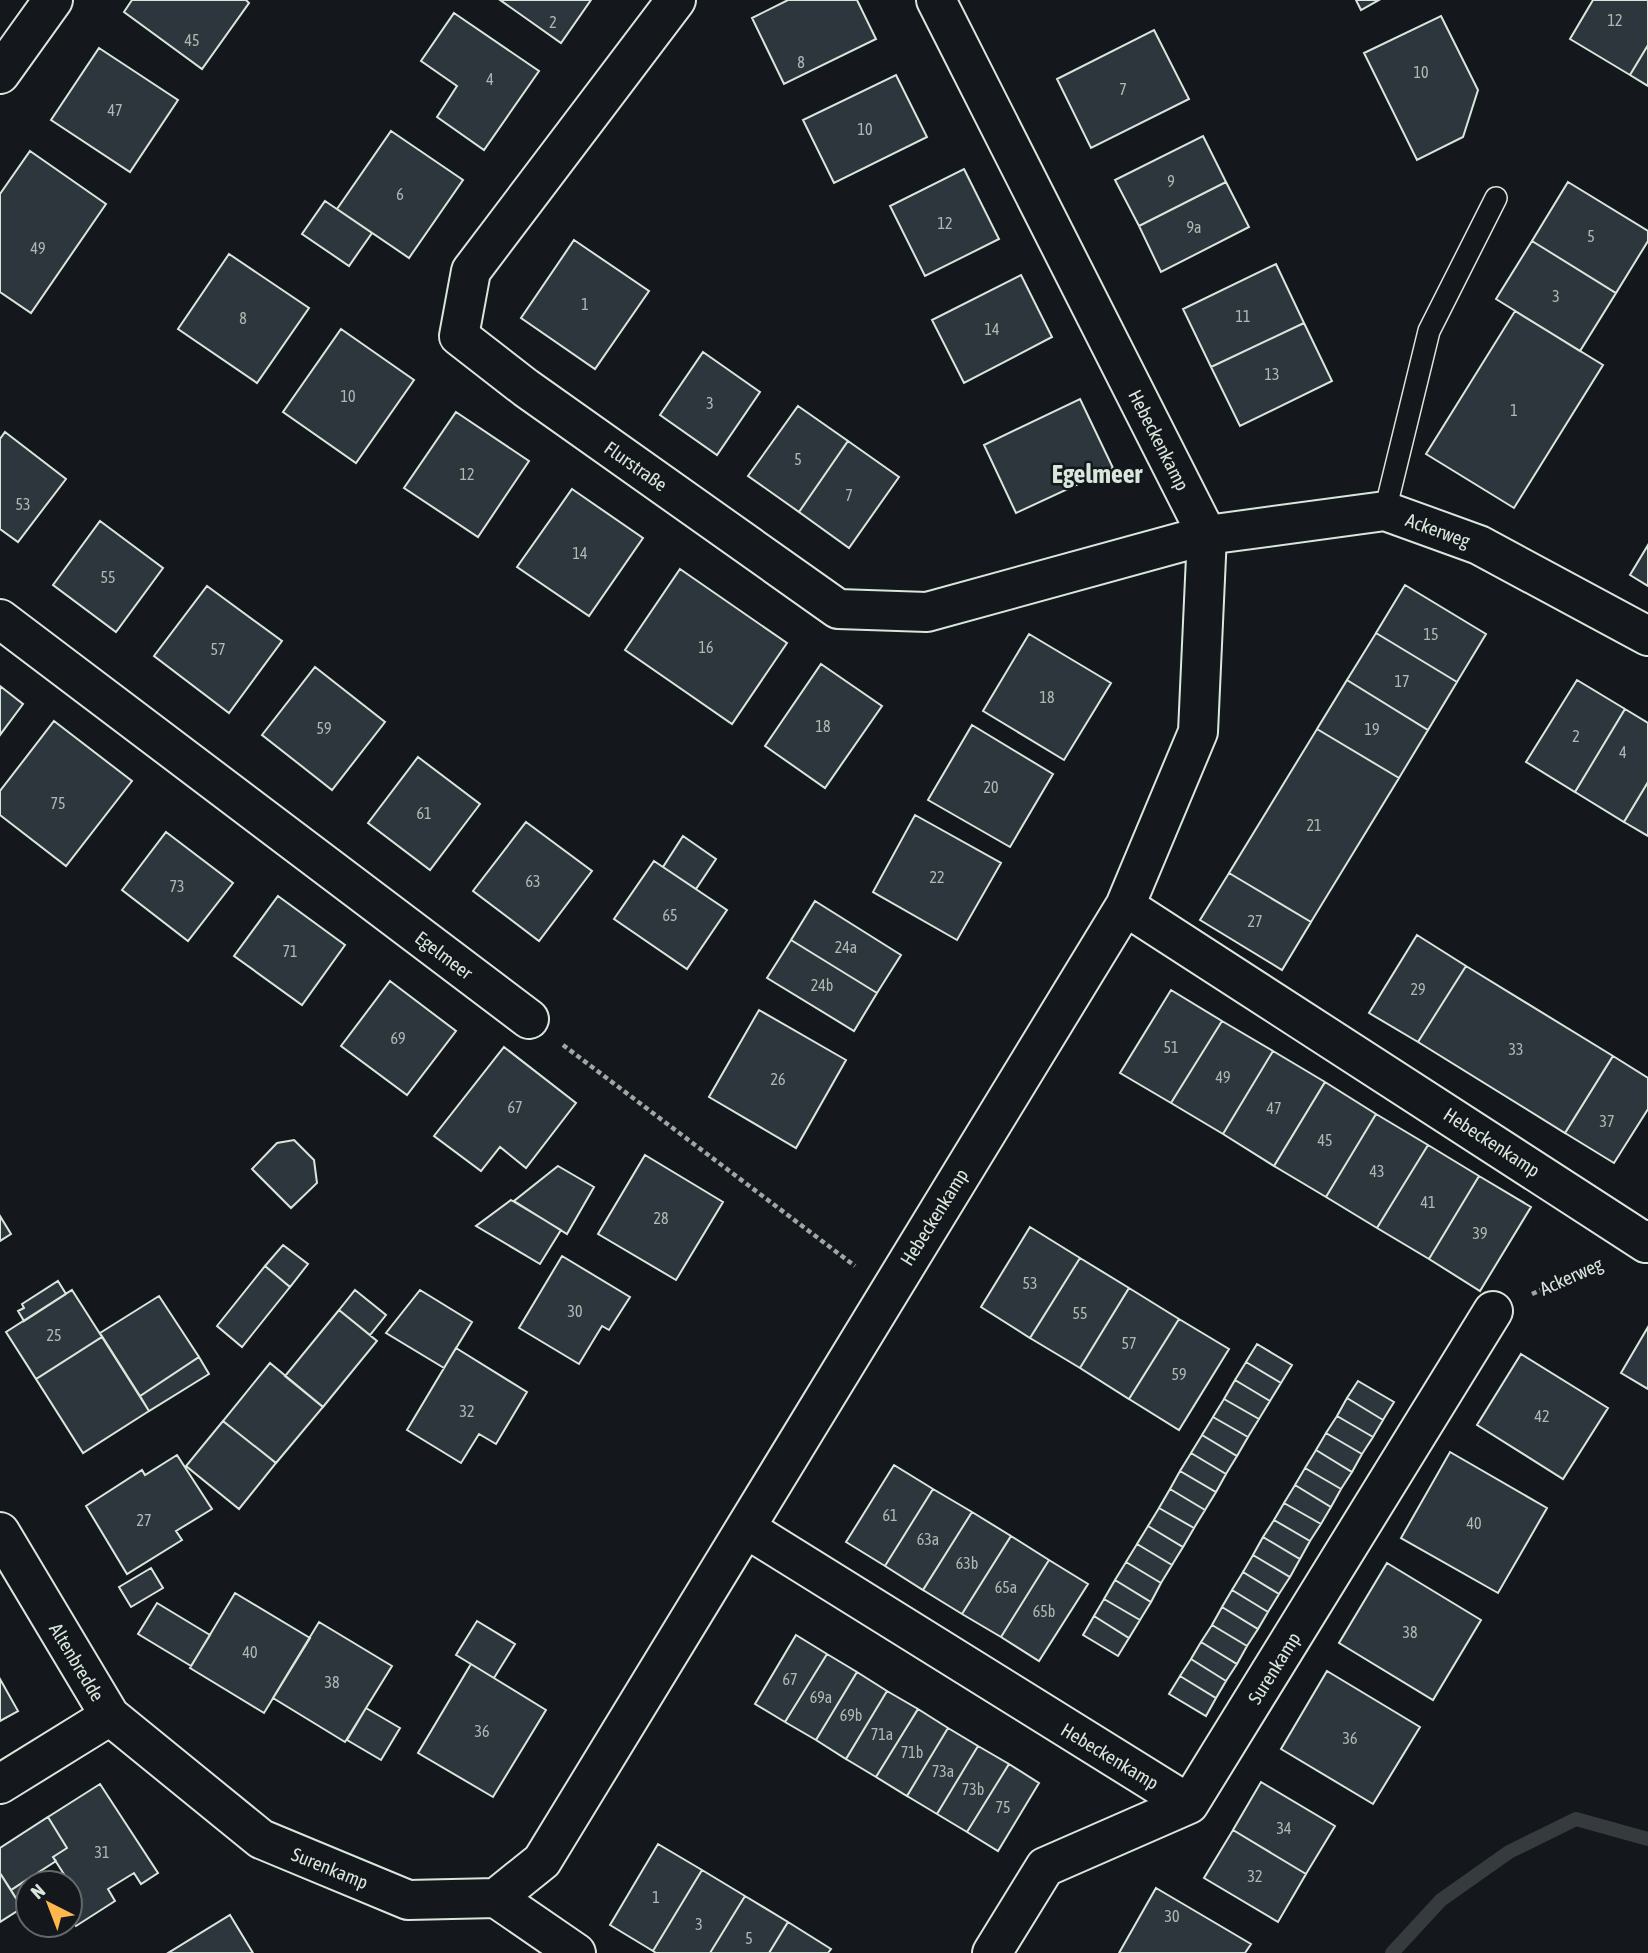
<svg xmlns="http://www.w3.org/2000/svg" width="1648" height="1953" font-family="'Asap Condensed',sans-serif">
  <rect width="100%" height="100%" fill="#14181c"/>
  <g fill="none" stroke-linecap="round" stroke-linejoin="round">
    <path stroke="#363b3e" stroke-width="14" d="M1392,1953l49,-53 68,-48 67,-33 72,20"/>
  </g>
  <path fill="#2c363c" stroke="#d8e6dc" stroke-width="2" d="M132,0h114l3,3 -47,66 -78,-57z
    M500,0h91l-30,43z
    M788,0h69l19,39 -92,45 -32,-66z
    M1356,0h23l-18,10z
    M1593,0h55v45l-18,30 -60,-36z
    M454,13l85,58 -55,79 -47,-33 20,-31 -36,-25z
    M1441,16l37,74 -15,47 -46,23 -53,-107z
    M1154,30l35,69 -98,49 -34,-69z
    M1648,45v41l-18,-11z
    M99,48l79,52 -48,72 -79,-52z
    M896,75l31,62 -93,46 -31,-63z
    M391,131l72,49 -54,78 -72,-49z
    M1203,136l23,46 -87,44 -24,-46z
    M30,151l76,53 -75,109 -31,-21v-98z
    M964,169l35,70 -74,37 -35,-70z
    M1226,182l23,45 -88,45 -22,-46z
    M1568,182l80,49v10l-32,52 -84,-52z
    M325,201l47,32 -23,33 -47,-32z
    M574,240l75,51 -54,78 -74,-51z
    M1532,241l84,52 -36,58 -84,-52z
    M229,254l80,54 -52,75 -79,-54z
    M1276,264l28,59 -93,44 -28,-58z
    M1021,275l31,62 -88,46 -32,-63z
    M1515,311l88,54 -89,143 -88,-54z
    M1304,323l28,58 -92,45 -29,-59z
    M341,329l73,51 -58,83 -73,-51z
    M703,352l57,40 -43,63 -57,-40z
    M1080,399l33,69 -97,45 -32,-68z
    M798,406l50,35 -49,71 -51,-36z
    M456,412l73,49 -51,76 -74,-49z
    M5,432l61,47 -48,63 -18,-13v-90z
    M848,441l51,36 -50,71 -50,-36z
    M572,489l71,49 -54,78 -72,-49z
    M100,521l63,47 -47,64 -63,-47z
    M1648,545v41l-18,-11z
    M680,569l107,74 -55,81 -107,-74z
    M1405,585l81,49 -29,48 -81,-49z
    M207,586l75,55 -53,72 -75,-57z
    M1376,633l81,49 -29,48 -81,-50z
    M1029,634l82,49 -47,77 -81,-49z
    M821,664l61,42 -57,82 -60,-42z
    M315,667l70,55 -53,68 -70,-55z
    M1347,680l81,50 -29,48 -82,-49z
    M1577,680l48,29 -50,83 -49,-30z
    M0,686l23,18 -23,31z
    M1625,709l23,14v59l-24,40 -49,-30z
    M54,721l78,60 -66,85 -66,-51v-24z
    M972,725l81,49 -43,73 -82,-47z
    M1317,729l82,49 -88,144 -82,-49z
    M418,757l62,47 -50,66 -62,-47z
    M1648,782v54l-24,-14z
    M915,815l86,48 -44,77 -84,-48z
    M526,822l66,49 -53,70 -66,-50z
    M166,832l67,51 -45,58 -66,-51z
    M683,836l33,23 -20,30 -33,-22z
    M654,861l73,49 -40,59 -73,-50z
    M1229,873l82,49 -29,48 -82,-50z
    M278,896l67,49 -43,60 -68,-49z
    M815,901l86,54 -24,38 -86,-53z
    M1417,935l49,31 -48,76 -49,-29z
    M791,940l86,53 -23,38 -87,-53z
    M1466,966l147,90 -48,77 -147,-91z
    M390,981l66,50 -49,64 -66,-49z
    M1171,990l51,31 -51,82 -51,-30z
    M759,1010l87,50 -50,88 -87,-51z
    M1222,1021l51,30 -50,83 -52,-31z
    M504,1047l72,56 -50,65 -26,-21 -19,24 -47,-35z
    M1273,1051l52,31 -51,84 -51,-32z
    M1613,1056l35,22v31l-34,54 -49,-30z
    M1325,1082l51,32 -50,83 -52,-31z
    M1376,1114l52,31 -51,83 -51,-31z
    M294,1140l20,20 3,23 -26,25 -39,-39 25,-26z
    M1428,1145l51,31 -50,83 -52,-31z
    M645,1155l78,47 -47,78 -78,-46z
    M558,1166l36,21 -27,47 -53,-33z
    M1479,1176l52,31 -51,84 -51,-32z
    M511,1200l50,30 -21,34 -64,-38z
    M0,1216l11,18 -11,7z
    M1030,1227l50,31 -50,80 -49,-31z
    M283,1245l25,19 -18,23 -25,-21z
    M562,1256l68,41 -21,33 -7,-4 -23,38 -60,-36z
    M1080,1258l49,30 -49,80 -50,-30z
    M265,1266l25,21 -48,60 -25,-21z
    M58,1281l8,13 -42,27 -6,-10 6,-3 -2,-4z
    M1129,1288l50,31 -50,80 -49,-31z
    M72,1290l30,47 -66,42 -30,-47z
    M355,1290l31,25 -16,20 -31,-25z
    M420,1290l52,32 -28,46 -58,-35z
    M159,1296l40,61 -59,39 -40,-63z
    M339,1310l38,31 -54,66 -38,-31z
    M1179,1319l50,30 -50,81 -50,-31z
    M1648,1327v62l-27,-16z
    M102,1337l47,74 -66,42 -47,-74z
    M1257,1344l35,21 -11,18 -35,-21z
    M456,1348l71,44 -31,52 -17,-10 -18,29 -54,-33z
    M1521,1354l87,54 -45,71 -86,-54z
    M199,1357l10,17 -60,37 -9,-15z
    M1246,1362l35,21 -11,18 -35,-21z
    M270,1363l53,44 -47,56 -53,-42z
    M1235,1380l35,21 -11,18 -35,-20z
    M1358,1381l36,21 -11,18 -36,-22z
    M1347,1398l36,22 -10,17 -36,-21z
    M1224,1399l35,20 -11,18 -35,-20z
    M1337,1416l36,21 -11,17 -36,-21z
    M1213,1417l35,20 -11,19 -35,-21z
    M223,1421l53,42 -37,46 -53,-43z
    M1326,1433l36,21 -10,18 -36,-22z
    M1202,1435l35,21 -11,18 -35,-21z
    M1316,1450l36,22 -11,17 -36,-21z
    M1450,1452l97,56 -49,85 -97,-55z
    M1191,1453l35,21 -10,18 -36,-21z
    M177,1455l35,54 -36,22 6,9 -55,34 -41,-68 56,-36 3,5z
    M894,1465l39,24 -48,77 -39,-24z
    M1305,1468l36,21 -10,18 -36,-22z
    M1180,1471l36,21 -11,18 -35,-21z
    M1295,1485l36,22 -10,17 -37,-21z
    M933,1489l39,23 -49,78 -38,-24z
    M1170,1489l35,21 -11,18 -35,-20z
    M1284,1503l37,21 -11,17 -36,-21z
    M1159,1508l35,20 -11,19 -35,-21z
    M972,1512l39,24 -49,78 -39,-24z
    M1274,1520l36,21 -10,18 -37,-22z
    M1148,1526l35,21 -11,18 -35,-21z
    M1011,1536l38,24 -48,77 -39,-23z
    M1263,1537l37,22 -10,18 -37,-22z
    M1137,1544l35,21 -11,18 -35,-21z
    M1253,1555l37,22 -11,17 -36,-22z
    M1049,1560l39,24 -49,77 -38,-24z
    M1126,1562l35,21 -10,19 -36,-22z
    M1387,1563l94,57 -48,80 -94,-57z
    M151,1568l12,20 -32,19 -12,-20z
    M1243,1572l36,22 -11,18 -36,-22z
    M1115,1580l36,22 -11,18 -36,-21z
    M1232,1590l36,22 -10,17 -36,-22z
    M235,1593l75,45 -46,75 -74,-45z
    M1104,1599l36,21 -11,18 -35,-22z
    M157,1603l53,32 -19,31 -53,-32z
    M1222,1607l36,22 -11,17 -35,-21z
    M1094,1616l35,22 -11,18 -35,-21z
    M477,1621l38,23 -21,34 -38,-23z
    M319,1622l73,44 -47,76 -72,-44z
    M1212,1625l35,21 -10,18 -36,-22z
    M796,1635l31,19 -42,68 -30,-18z
    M1201,1642l36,22 -11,17 -35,-22z
    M827,1654l30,18 -41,68 -31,-18z
    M1191,1659l35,22 -10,17 -36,-22z
    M471,1664l75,46 -53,87 -75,-44z
    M1327,1671l93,56 -47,77 -92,-55z
    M857,1672l30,19 -41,68 -30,-19z
    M1180,1676l36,22 -10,18 -37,-22z
    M0,1679l18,32 -18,10z
    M887,1691l31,18 -42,68 -30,-18z
    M366,1708l34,20 -19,32 -34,-20z
    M918,1709l30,19 -41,68 -31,-19z
    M948,1728l30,18 -41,68 -30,-18z
    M978,1746l31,18 -42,68 -30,-18z
    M1009,1764l30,19 -41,68 -31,-19z
    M1261,1782l74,44 -29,48 -73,-44z
    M100,1784l58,89 -17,11 -7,-11 -26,16 7,12 -39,25 -6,-9v-34h-9l6,-4 -14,-22 14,-9 -19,-31z
    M48,1817l19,31 -14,9 3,4 -45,29 -11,-17v-25z
    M1233,1830l73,44 -28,48 -74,-44z
    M658,1844l44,26 -49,81 -43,-26z
    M702,1870l43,26 -35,57h-54l-3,-2z
    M0,1873l22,35 -22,14z
    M31,1877l4,6h-7v22l-6,3 -11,-18z
    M1156,1888l95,56 -6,9h-126z
    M745,1896l43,26 -19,31h-59z
    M230,1915l23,38h-85z
    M788,1922l43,27 -3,4h-59z"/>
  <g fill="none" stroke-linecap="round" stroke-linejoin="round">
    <g stroke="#d8e6dc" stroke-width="24">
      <path id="lane" d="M1385,511l44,-180 67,-133"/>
    </g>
    <g stroke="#d8e6dc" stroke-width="42">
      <path id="street" d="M676,0l-205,271 -12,65 67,52 312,221 89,3 280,-77 178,-24 94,34 169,91
        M0,74l53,-74
        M0,619l529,400
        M1125,906l521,337 2,-3
        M747,1529l442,275
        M0,1532l110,184 151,123 147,61 88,-2 80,55
        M0,1784l110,-68
        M496,1898l46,-37 583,-955 73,-174 9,-197 -271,-535
        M992,1953l53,-86 144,-63 304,-493"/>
    </g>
    <path stroke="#9da8a2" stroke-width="4.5" stroke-dasharray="5 3.5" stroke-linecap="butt" d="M563,1045l292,221
      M1532,1294l65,-29"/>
    <use href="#lane" stroke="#14181c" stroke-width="21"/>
    <use href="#street" stroke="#14181c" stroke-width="38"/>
  </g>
  <g text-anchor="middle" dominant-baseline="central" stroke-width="5" stroke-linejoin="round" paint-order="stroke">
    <g font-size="16" fill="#adbab4">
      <text x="1615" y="20">12</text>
      <text x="553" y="22">2</text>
      <text x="192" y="40">45</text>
      <text x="801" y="62">8</text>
      <text x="1421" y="72">10</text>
      <text x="490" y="79">4</text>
      <text x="1123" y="89">7</text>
      <text x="115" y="110">47</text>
      <text x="865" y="129">10</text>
      <text x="1171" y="181">9</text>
      <text x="400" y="194">6</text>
      <text x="945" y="223">12</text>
      <text x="1194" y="227">9a</text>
      <text x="1591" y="236">5</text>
      <text x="38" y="248">49</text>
      <text x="1556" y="296">3</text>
      <text x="585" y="304">1</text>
      <text x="1243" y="316">11</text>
      <text x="243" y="318">8</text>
      <text x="992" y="329">14</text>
      <text x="1272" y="374">13</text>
      <text x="348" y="396">10</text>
      <text x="710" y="403">3</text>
      <text x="1514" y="410">1</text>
      <text x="798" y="459">5</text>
      <text x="467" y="474">12</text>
      <text x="849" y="495">7</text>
      <text x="23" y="504">53</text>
      <text x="580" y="553">14</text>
      <text x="108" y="577">55</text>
      <text x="1431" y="634">15</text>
      <text x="706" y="647">16</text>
      <text x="218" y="649">57</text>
      <text x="1402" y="681">17</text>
      <text x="1047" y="697">18</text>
      <text x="823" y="726">18</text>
      <text x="324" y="728">59</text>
      <text x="1372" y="729">19</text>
      <text x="1576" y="736">2</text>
      <text x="1623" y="752">4</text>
      <text x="991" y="787">20</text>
      <text x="58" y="803">75</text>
      <text x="424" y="813">61</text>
      <text x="1314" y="825">21</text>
      <text x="937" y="877">22</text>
      <text x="533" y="881">63</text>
      <text x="177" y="886">73</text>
      <text x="670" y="915">65</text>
      <text x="1255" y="921">27</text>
      <text x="846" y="947">24a</text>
      <text x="290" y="951">71</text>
      <text x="822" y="985">24b</text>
      <text x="1418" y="989">29</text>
      <text x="398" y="1038">69</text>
      <text x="1171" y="1047">51</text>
      <text x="1516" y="1049">33</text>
      <text x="1223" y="1077">49</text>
      <text x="778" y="1079">26</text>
      <text x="515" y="1107">67</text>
      <text x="1274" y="1108">47</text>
      <text x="1607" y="1121">37</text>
      <text x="1325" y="1140">45</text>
      <text x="1377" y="1171">43</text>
      <text x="1428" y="1202">41</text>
      <text x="661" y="1218">28</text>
      <text x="1480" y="1233">39</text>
      <text x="1030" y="1283">53</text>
      <text x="575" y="1311">30</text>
      <text x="1080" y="1313">55</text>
      <text x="54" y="1335">25</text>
      <text x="1129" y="1343">57</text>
      <text x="1179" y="1374">59</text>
      <text x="467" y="1411">32</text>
      <text x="1542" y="1416">42</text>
      <text x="890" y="1515">61</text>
      <text x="144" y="1520">27</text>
      <text x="1474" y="1523">40</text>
      <text x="928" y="1539">63a</text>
      <text x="967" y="1563">63b</text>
      <text x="1006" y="1587">65a</text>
      <text x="1044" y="1611">65b</text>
      <text x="1410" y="1632">38</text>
      <text x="250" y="1652">40</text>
      <text x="790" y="1679">67</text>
      <text x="332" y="1682">38</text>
      <text x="821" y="1697">69a</text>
      <text x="851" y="1715">69b</text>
      <text x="482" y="1731">36</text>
      <text x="882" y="1734">71a</text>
      <text x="1350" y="1738">36</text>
      <text x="912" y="1752">71b</text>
      <text x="943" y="1771">73a</text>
      <text x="973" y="1789">73b</text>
      <text x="1003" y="1807">75</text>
      <text x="1284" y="1828">34</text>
      <text x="102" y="1852">31</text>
      <text x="1255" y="1876">32</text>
      <text x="656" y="1897">1</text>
      <text x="1172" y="1916">30</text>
      <text x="699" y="1924">3</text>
      <text x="749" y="1938">5</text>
    </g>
    <g font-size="19" fill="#d8e6dc" stroke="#14181c">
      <text transform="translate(1159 440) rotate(63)">Hebeckenkamp</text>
      <text transform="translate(636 466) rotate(35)">Flurstraße</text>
      <text transform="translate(1438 530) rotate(20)">Ackerweg</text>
      <text transform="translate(444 955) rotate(37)">Egelmeer</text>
      <text transform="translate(1492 1142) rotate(33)">Hebeckenkamp</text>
      <text transform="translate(934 1217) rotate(-58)">Hebeckenkamp</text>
      <text transform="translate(1571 1276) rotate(-24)">Ackerweg</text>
      <text transform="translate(77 1662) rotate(59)">Altenbredde</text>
      <text transform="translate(1274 1668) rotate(-58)">Surenkamp</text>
      <text transform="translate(1110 1756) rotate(31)">Hebeckenkamp</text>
      <text transform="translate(330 1868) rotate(22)">Surenkamp</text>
    </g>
    <g font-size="26" font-weight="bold" fill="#d8e6dc" stroke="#14181c">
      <text x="1097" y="474">Egelmeer</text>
    </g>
  </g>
  <g transform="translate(49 1904) rotate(318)"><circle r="33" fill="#14181c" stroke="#626a69" stroke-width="2"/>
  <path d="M0-5L12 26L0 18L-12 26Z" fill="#ffb74d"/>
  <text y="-10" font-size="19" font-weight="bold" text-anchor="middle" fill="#d8e6dc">N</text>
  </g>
</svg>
